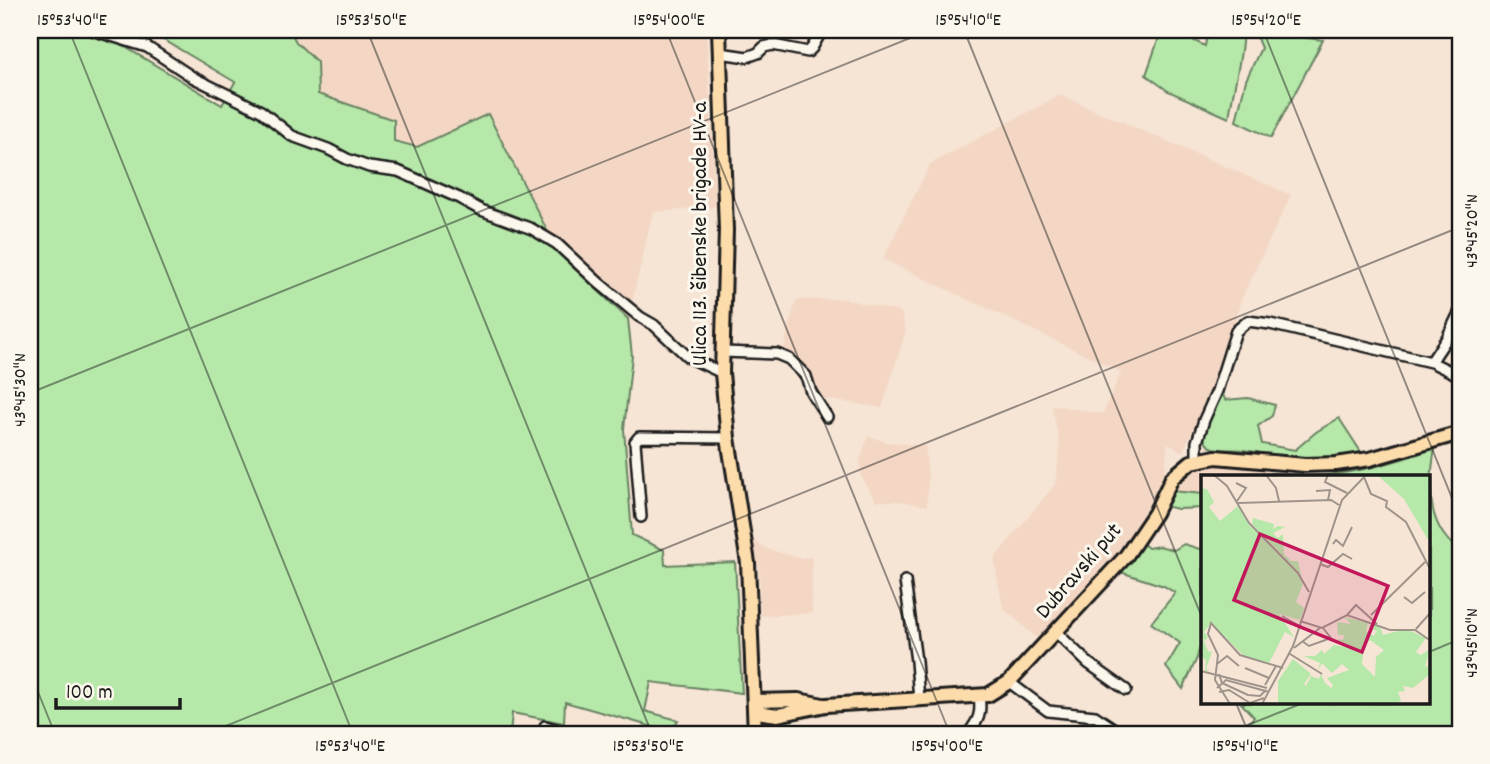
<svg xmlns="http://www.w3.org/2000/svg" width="1490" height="764" font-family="Dekko,sans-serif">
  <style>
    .built { fill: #f3d7c4 }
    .green { fill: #b5e8a9; stroke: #688262; stroke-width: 2 }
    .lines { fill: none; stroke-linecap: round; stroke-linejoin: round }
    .minor-casing { stroke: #1c1c1c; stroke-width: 14 }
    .major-casing { stroke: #1c1c1c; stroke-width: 18 }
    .minor { stroke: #fbf7ec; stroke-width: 9 }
    .major { stroke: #fddcac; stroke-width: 12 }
    .ticks { fill: none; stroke: #1c1c1c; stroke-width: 2; stroke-opacity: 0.45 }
    .labels { text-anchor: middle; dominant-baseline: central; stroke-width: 6; stroke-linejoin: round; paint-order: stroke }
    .street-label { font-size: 23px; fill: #1c1c1c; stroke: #fbf7ec }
    .inset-road { fill: none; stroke: #9f948b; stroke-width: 2 }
    .view { fill: #c2185b; fill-opacity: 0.15; stroke: #c2185b; stroke-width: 3.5 }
    .inset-edge { fill: none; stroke: #1c1c1c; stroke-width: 3.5 }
    .neatline { fill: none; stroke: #1c1c1c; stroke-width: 2.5 }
    .ticks-label { font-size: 18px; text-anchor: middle; fill: #1c1c1c }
  </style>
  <rect width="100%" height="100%" fill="#f6e4d5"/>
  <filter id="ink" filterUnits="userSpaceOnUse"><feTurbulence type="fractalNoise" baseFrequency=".0143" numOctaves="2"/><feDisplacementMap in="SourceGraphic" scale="14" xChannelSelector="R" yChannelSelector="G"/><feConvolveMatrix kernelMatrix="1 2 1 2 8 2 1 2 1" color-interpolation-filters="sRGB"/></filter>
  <g filter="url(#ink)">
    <!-- built -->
    <path class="built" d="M295,30h411l10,177 -63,5 -25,107 -69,-65 -71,-140 -71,33 -23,-6v-21l-77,-26v-32l-21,-20z
      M1060,95l231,100 -50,105 -25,86 -34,66 -14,-9 -4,37 -10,26 -28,43 -85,93 -38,-34 -9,-49 61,-75 5,-37 -8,-42 51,9 18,-42 -238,-113 47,-95z
      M844,299l57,13 5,19 -24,77 -65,-10 -4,-8 -31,-35 14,-55z
      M868,436l19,6 38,4 3,30 -1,30 -27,-5h-24l-15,-25 -1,-15z
      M1215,465l55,5 1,7h-68v17l-31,-3 17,-20z
      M753,540l14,9 34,9 11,-1v56l-52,3 -1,-47 -6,-19z"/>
    <!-- green -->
    <path class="green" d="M30,30h45l45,14 102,61 13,-23 -78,-46 -17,-6h150l6,12 21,20 1,32 76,26v21l23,6 71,-33 71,140 69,65 4,37 -8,73 8,106 32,15 1,15 70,-3 7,131 -91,-11 -6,29 33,9 -7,12 -106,-30 -1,21 -52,-10 -2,21h-480z
      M1208,30h35c-1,30 -10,58 -14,88l-61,-27 -22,-16 15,-43 17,1 27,13z
      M1254,31l69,9 -52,98 -35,-17 10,-41 15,-32z
      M1223,394l2,6 23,-2 27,7 -3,11 -14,10 4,18 33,6 21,-18 23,-14 22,34c-27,12 -89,3 -118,-2 -11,-2 -36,4 -39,-12 -3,-10 14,-34 19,-44z
      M1435,448c-6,36 -10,74 21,100l4,-4v190h-222l16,-17 -13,-14h188v-226h-158v-4c14,1 29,4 43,3 42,-2 81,-14 121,-28z
      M1172,491l31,3v14l-25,1 -14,-3z
      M1142,543l6,5 11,-2 15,4 10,-6 19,6v96h-3l-3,12 -14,31 -17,-22 14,-24 -29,-20 24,-30 -11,-7 -44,-14z"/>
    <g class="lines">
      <!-- minor casing -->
      <g class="minor-casing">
        <path id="minor" d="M92,30l55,17 47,31 67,33 31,25 36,13 19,10 22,8 29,4 61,27 22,12 51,19 25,15 42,39 41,34 14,8 34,32 34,16
          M720,53l27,4 11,-4 6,-6 9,-2 35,7 4,-4 10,-18
          M723,352l54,2 12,5 17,17 5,16 16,25
          M1431,362l16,-24 13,-27
          M1197,459v-17l7,-22 13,-29 19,-60 12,-10 22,3 161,38 29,14
          M641,517l-6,-75 4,-5 89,1
          M905,581l11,80 3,39
          M1056,632l32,31 38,27
          M1009,682l39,29 47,5 21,14 14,2v2
          M545,726l28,8
          M1130,732l14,2
          M968,734c10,-13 14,-20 11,-37"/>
      </g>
      <!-- major casing -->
      <g class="major-casing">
        <path id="major" d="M719,30l7,200 -4,143 6,65 20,125 7,171
          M754,701l44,-1 25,5
          M754,708l9,5 15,2 48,-10 162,-10 21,-13 117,-126 29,-43 17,-35 19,-16 25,-5 89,8 31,-1 34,-5 90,-26"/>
      </g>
      <!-- minor -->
      <use href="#minor" class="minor"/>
      <!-- major -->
      <use href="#major" class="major"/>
    </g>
  </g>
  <!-- ticks -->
  <path class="ticks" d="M69,30l284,704M367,30l285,704M666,30l284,704M964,30l239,590M1263,30l197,488M30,393l900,-363M1429,652l31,-13M30,672l25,62M1236,703l13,31M206,734l1254,-507M1225,734l78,-31"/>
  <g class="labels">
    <!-- street labels -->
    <g class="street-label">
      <text transform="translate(701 234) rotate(-90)">Ulica 113. šibenske brigade HV-a</text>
      <text transform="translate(1080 572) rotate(-49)">Dubravski put</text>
    </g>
  </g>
  <!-- overview -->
  <g transform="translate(1201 475)">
    <rect width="229" height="229" fill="#f6e4d5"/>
    <path d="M176,0h53v68l-26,-44zM0,13l6,1 7,13 -5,5 11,14 18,-15 12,20 27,24 -25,-26 1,-6 21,6 -1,5 5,-3 7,1 -12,6 5,5 5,-4 1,20 7,7h7l5,23 -7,18 8,6 -4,12 -21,-6 15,23 -9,-5 -16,31 -24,-6 -34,-34 -7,9 4,5 -3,4 -3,-4 6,14 4,1 -6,17 4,2h-5l1,-10 -5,-5zM143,142l24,6 -2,8 8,5 3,-5 -8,-3 2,-5 9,4 3,8 23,-6 20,9 -10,14 5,3 9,-6 -5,18 5,-2v9l-17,14 -10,-2 2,5 -7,1 3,9 -8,3h-115v-23l15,-22 18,15 -7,10 2,2 5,-10 8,3 2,-5 4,9 6,5 2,-3 -6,-7 22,-8 -7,-6 -10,9 -10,-10 -4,7 2,-7 -16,-7h11l7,-6 2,4 10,-9 10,2 -7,-8 6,1 1,-5h-6l-1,-13 14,2zM169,165l14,10 -8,7 -1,20 -13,-13 2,-19z" fill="#b5e8a9" fill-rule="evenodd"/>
    <path class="inset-road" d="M13,0l13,11 22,37 49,50 11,19M65,0l10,13 3,13M127,0l-3,7 22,11M163,2l7,17 16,7 -1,6 20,15 25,49M35,8l10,5 -9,13M115,16l14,-1 -2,10M37,28l93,-3 8,5M132,69l3,-4 7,6 9,-19M119,89l8,3 15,-13 9,5M203,122l8,6 13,-11M146,140l9,-10 21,19M170,140l54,-53M81,141l23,13M99,146l22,7 25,-13 43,15h25l16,11M215,154l15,-17M101,166l7,5 22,-8 -8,-10M93,173l26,-20M89,179l32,20M16,189l10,-8 12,10M44,193l24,10M0,196l66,17M18,199l3,9 26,12 12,1 6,-6M64,210l11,-19M16,213l9,-8 43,12M18,217l10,-2 21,13 14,-5M29,229l-15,-24 3,-25 -10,-21 3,-11 29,32 43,13M61,229l31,-58 49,-146 24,-25"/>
    <path class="view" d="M59,59l128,52 -26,66 -128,-52z"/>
    <rect width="229" height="229" class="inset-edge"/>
  </g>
  <!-- margin -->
  <rect width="1490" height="764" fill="none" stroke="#fbf7ec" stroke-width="77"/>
  <!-- scale -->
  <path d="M56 698v10h124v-10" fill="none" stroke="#1c1c1c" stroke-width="3.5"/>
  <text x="66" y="698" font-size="21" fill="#1c1c1c" stroke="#fbf7ec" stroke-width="5" paint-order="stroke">100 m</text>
  <rect x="38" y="38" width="1414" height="688" class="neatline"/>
  <g class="ticks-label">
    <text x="72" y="25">15°53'40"E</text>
    <text x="371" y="25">15°53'50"E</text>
    <text x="669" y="25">15°54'00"E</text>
    <text x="968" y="25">15°54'10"E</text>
    <text x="1266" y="25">15°54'20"E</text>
    <text transform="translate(1471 231) rotate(-90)" y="6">43°45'20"N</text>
    <text transform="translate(19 390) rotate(-90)" y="6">43°45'30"N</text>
    <text transform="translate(1471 643) rotate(-90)" y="6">43°45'10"N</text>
    <text x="350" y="751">15°53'40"E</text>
    <text x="648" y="751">15°53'50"E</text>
    <text x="947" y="751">15°54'00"E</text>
    <text x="1245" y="751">15°54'10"E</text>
  </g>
</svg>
